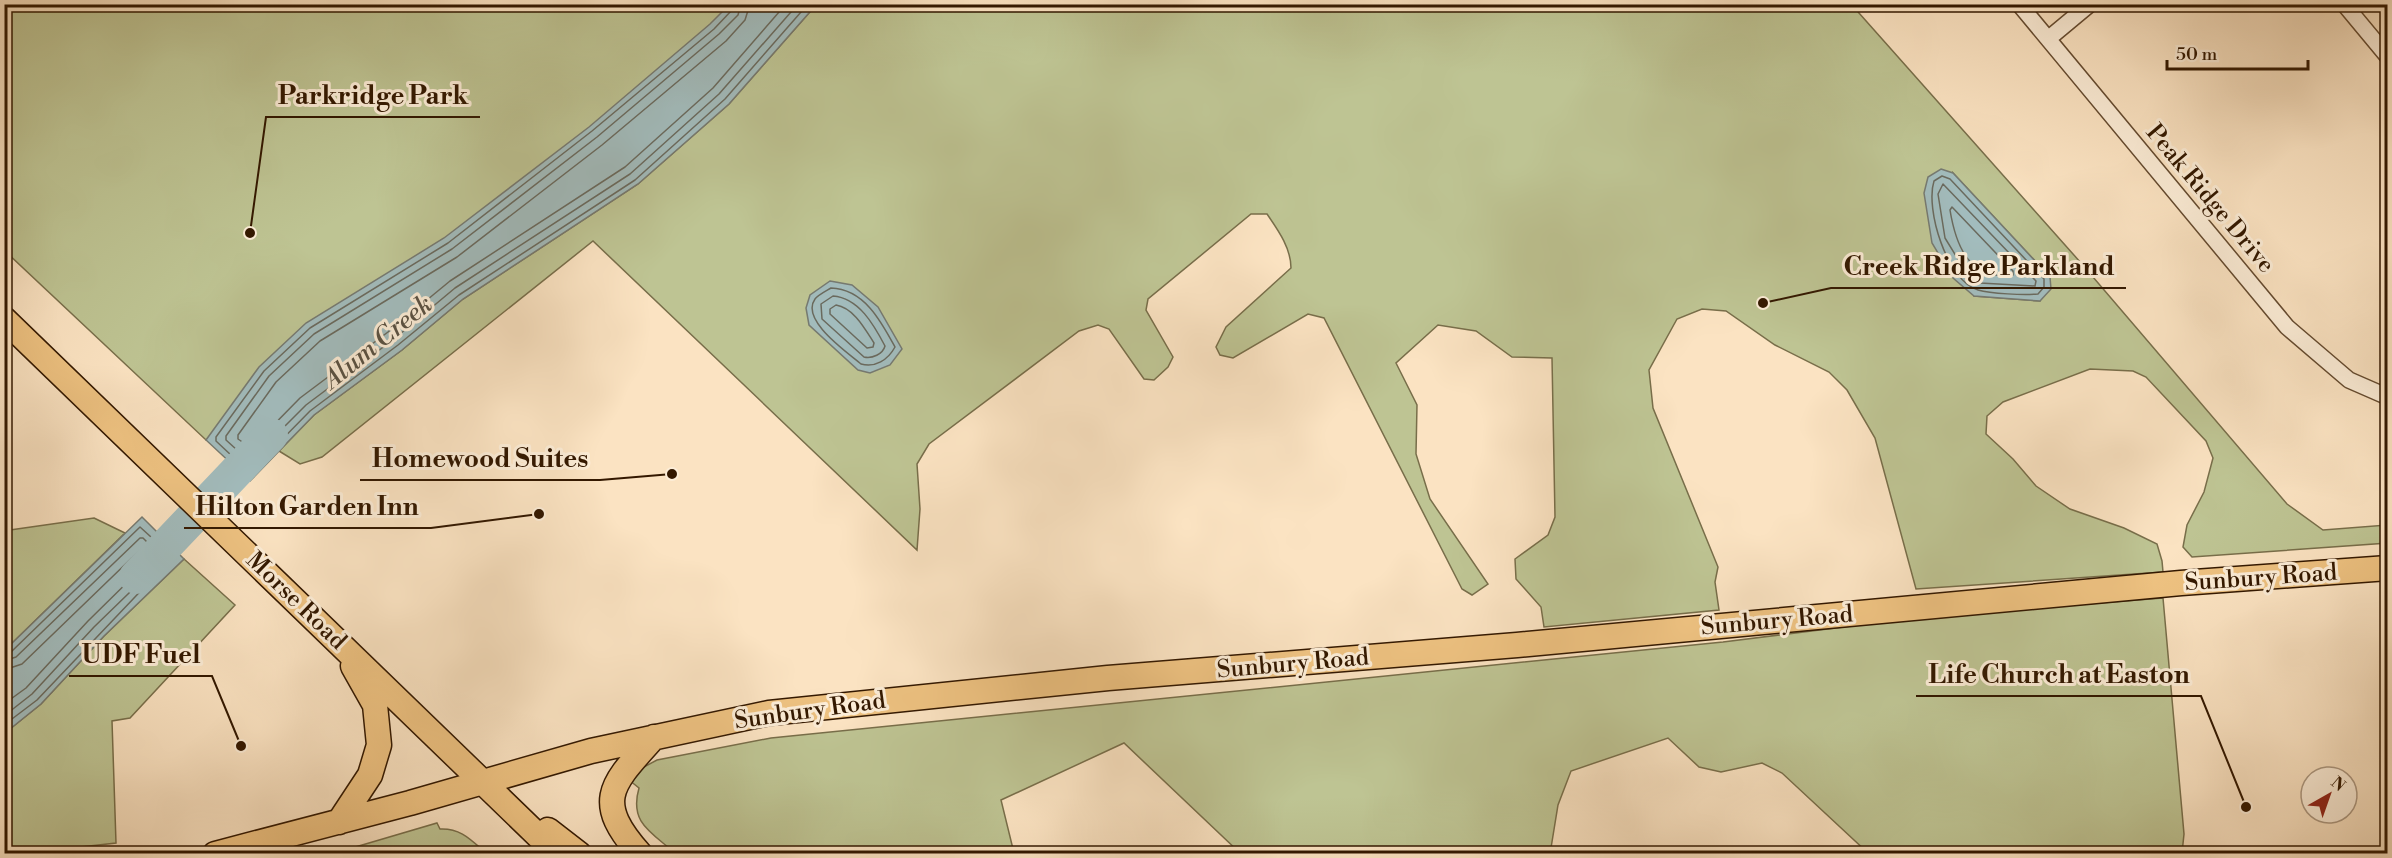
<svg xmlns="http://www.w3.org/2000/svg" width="2392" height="858" font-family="'Libre Bodoni',serif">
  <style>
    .green { fill: #bec493; stroke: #786e4a; stroke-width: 1.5; fill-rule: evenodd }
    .water { fill: #a2bcbd; stroke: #767a71; stroke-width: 1.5 }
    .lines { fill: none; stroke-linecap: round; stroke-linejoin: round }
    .shore { stroke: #6a6a5e; stroke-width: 1.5 }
    .river { stroke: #a2bcbd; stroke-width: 34 }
    .street-casing { stroke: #654b30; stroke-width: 18 }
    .primary-casing { stroke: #331800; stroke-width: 27 }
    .street { stroke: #fcedd7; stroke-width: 15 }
    .primary { stroke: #eec281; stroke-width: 24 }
    .labels { text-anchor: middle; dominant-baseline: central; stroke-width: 6; stroke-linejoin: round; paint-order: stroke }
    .street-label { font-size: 24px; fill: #331800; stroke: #fcedd7 }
    .water-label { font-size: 26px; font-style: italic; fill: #5a5142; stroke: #fcedd7 }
    .leader { fill: none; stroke: #331800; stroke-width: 2 }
    .callout-dot { fill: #331800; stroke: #fcedd7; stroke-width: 2 }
    .callout-label { font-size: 26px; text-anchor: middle; font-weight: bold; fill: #331800; stroke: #fcedd7; stroke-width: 6; stroke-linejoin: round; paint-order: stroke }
  </style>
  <rect width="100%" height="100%" fill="#fbe3c2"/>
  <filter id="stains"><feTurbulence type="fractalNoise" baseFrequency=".00333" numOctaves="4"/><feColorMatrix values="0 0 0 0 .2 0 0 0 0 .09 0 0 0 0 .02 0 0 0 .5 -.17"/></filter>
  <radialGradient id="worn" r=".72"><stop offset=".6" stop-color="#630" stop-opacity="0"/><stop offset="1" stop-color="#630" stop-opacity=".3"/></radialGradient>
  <!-- green -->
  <path class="green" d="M1851,4l230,259 206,241 36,26 64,-5 1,18 -196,14 -9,-10 4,-22 17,-33 9,-34 -7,-17 -60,-64 -13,-6 -43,-2 -87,33 -16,14 -1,18 27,25 23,27 34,23 54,19 33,16 5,17 1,11 -247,17 -41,-151 -28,-48 -18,-18 -54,-27 -49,-34 -24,-2 -25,10 -28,51 4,38 65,159 -3,15 4,28 -175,17 -3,-20 -25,-28 -1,-20 33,-24 7,-18 -3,-159 -40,-1 -36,-26 -38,-6 -42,38 21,42 -1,49 14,45 58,85 -16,11 -10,-6 -138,-271 -16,-4 -75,44 -13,-3 -4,-8 10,-20 65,-59c0,-20 -13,-38 -24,-54h-16l-103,85 -2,11 27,47 -5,10 -14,13 -10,-1 -35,-50 -11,-4 -19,6 -150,113 -12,20 3,45 -3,41 -324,-309 -271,216 -22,7 -21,-13 35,-36 88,-65 61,-51 175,-115 91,-80 87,-99zM1953,173l97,104 -10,24 -66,-5z
    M4,5h761l-489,407 -70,28 -201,-189z
    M94,518l31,15 -120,117v-117l5,-3z
    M184,559l51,46 -105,113 -18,3 4,122 -89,10 -22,1v-121l36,-29 63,-68z
    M2163,598l21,236 -2,19h-314l-86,-80 -20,-10 -41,9 -22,-5 -31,-29 -97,33 -13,34 -8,49 -310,-1 -116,-110 -123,57 13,53h-339c-24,-21 -46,-30 -36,-65l-10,-8 13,-12 15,-8 114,-22 952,-96 200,-25z
    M437,823l3,6c21,-1 31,11 46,24h-151z"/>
  <!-- water -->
  <path class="water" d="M729,5h87l-87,99 -91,80 -175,115 -61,51 -88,65 -64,66 -44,-41 53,-73 47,-44 138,-85 145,-111 121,-103z
    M1941,169l12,4 97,104 1,12 -11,12 -66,-5 -21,-18 -21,-35 -8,-50 4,-16z
    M830,281l22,4 26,22 24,42 -12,16 -20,8 -12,-3 -49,-45 -3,-17 4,-13z
    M142,517l42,42 -80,77 -63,68 -36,29v-83z"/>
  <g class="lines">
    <!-- shore -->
    <path class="shore" d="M733,4l-1,6 -18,19 -122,102 -144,112 -138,85 -46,43 -48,66v4l32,30h3l59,-60 88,-66 61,-50 176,-115 90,-81 83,-95
      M741,4l-3,11 -19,19 -122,103 -145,112 -138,85 -45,42 -43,60v4l22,20h3l55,-55 88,-66 61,-51 175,-114 89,-80 79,-90
      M750,4l-5,16 -19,21 -124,104 -145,112 -137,84 -44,41 -38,53v4l13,9 49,-50 88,-66 62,-51 175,-114 88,-79 73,-84
      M1942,176l8,3 94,100v8l-6,7c-14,1 -47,0 -60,-4 -31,-9 -53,-81 -44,-109z
      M1943,184l93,97 -1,5 -55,-3 -16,-14 -19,-31 -7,-44z
      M1952,207l61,64v4c-43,6 -57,-28 -63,-65z
      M831,288c33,1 50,33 64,59 -7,13 -20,21 -34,17 -14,-12 -61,-44 -46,-65 3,-4 11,-8 16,-11z
      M833,296c26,2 41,29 52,50 -2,8 -13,13 -21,11l-42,-38 -1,-15z
      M836,305c18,3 29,24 38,38l-1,4 -6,1 -37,-34v-5z
      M4,653l7,-1 129,-125 33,30 -136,143 -33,25
      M4,661l12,-4 124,-119h3l19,19v4l-68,66 -62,67 -28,22
      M4,670l18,-6 117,-113 10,6v4l-61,60 -62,67 -22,16"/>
    <!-- river -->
    <path class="river" d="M136,577l135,-142"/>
    <!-- street casing -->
    <g class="street-casing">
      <path id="street" d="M2019,4l268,323 62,53 39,17
        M2344,4l44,53
        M2048,39l42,-35"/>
    </g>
    <!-- primary casing -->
    <g class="primary-casing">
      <path id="primary" d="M4,319l553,535
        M339,822l31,-47 9,-30 -4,-40 -22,-39
        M548,830l31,24
        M215,854l195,-51 181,-52 178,-38 339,-35 409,-33 664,-62 207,-15
        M640,854c-48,-54 -28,-70 14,-117"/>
    </g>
    <!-- street -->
    <use href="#street" class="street"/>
    <!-- primary -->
    <use href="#primary" class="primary"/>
  </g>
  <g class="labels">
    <!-- street labels -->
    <g class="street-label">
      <text transform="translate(2210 199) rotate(50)">Peak Ridge Drive</text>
      <text transform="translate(2261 578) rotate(-4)">Sunbury Road</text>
      <text transform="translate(296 601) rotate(44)">Morse Road</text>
      <text transform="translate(1777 621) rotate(-5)">Sunbury Road</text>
      <text transform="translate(1293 664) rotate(-5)">Sunbury Road</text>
      <text transform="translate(810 711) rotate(-8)">Sunbury Road</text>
    </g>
    <!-- water labels -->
    <g class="water-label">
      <text transform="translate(378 342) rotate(-39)">Alum Creek</text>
    </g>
  </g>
  <!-- callouts -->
  <path class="leader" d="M250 233L266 117H480M1763 303L1831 288H2126M672 474L600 480H360M539 514L431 528H184M241 746L212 676H69M2246 807L2201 696H1916"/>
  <g class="callout-dot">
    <circle cx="250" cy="233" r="6"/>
    <circle cx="1763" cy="303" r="6"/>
    <circle cx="672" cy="474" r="6"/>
    <circle cx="539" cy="514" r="6"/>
    <circle cx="241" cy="746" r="6"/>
    <circle cx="2246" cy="807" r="6"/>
  </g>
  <g class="callout-label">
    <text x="373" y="104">Parkridge Park</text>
    <text x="1979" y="275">Creek Ridge Parkland</text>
    <text x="480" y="467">Homewood Suites</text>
    <text x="307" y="515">Hilton Garden Inn</text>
    <text x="141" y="663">UDF Fuel</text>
    <text x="2059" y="683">Life Church at Easton</text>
  </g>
  <!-- margin -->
  <rect width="2392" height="858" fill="none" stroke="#fbe3c2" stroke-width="24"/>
  <rect x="6" y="6" width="2380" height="846" fill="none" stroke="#331800" stroke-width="3"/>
  <rect x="12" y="12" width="2368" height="834" fill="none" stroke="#331800" stroke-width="1.5"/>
  <!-- north arrow -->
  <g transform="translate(2329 795) rotate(40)"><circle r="28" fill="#fcedd7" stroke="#ac9881" stroke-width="1.5"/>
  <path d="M0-4.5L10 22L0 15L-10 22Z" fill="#8f2418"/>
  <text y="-9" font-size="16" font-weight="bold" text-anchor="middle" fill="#331800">N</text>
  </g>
  <!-- scale -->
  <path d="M2167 60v9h141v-9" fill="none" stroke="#331800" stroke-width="3"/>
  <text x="2176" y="60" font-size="18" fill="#331800" stroke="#fcedd7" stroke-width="4.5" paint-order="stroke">50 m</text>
  <rect width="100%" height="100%" filter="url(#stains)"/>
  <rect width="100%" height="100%" fill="url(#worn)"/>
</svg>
